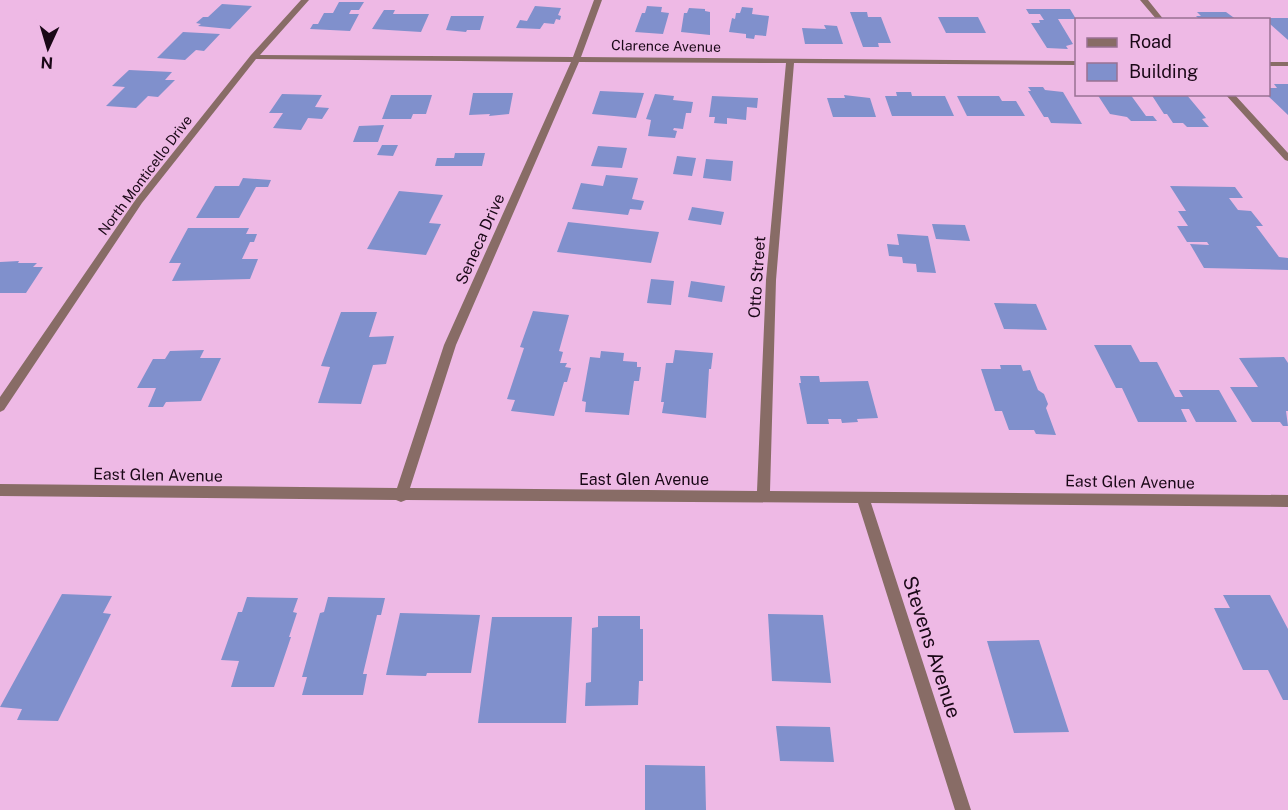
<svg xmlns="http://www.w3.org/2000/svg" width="1288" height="810" font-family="'Public Sans',sans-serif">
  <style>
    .building { fill: #8090cc }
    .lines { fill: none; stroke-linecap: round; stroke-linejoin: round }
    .street { fill: #886c66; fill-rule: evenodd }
    .labels { text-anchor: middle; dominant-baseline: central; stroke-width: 4.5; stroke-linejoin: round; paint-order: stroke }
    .far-street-label { font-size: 14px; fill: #1a0817; stroke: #eeb9e5 }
    .street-label { font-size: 16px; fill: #1a0817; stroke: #eeb9e5 }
    .near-street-label { font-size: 20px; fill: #1a0817; stroke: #eeb9e5 }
  </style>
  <rect width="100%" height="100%" fill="#eeb9e5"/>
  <!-- building -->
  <path class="building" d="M339,2h25l-5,8h-8l-2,4h10l-9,17 -40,-2 3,-5h5l6,-11h9z
    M222,4l30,2 -22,23 -32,-3 3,-2 -5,-1 7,-6h5z
    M535,6l26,2 -3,7 3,1 -1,4 -4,-1 -2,5 -10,-1 -4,6 -24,-1 4,-8 7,1z
    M647,6l15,1 -1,5 8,1 -6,21 -28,-2 7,-19h3z
    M742,7l11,1 -1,6 17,2 -3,20 -11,-1 -1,4 -8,-1v-4l-17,-2 3,-14 3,1 1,-6h4z
    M689,8l16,1v2l5,1v23l-29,-3 3,-19h3z
    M1026,9h44l6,10h-18l15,25 -7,2 2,3 -21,-1 -16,-25h9l-1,-3h5l-4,-6h-11z
    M384,10h11l-2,4h36l-8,18 -49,-3z
    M850,12h17l1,5h13l10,26h-13l1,4h-16z
    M1197,12h29l11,8h-37l-4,-4h5z
    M451,16h33l-4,14h-13l-1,2 -20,-2z
    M938,17h40l8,16h-40z
    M1268,18h20v22l-18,-16z
    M824,25l13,1 6,18h-38l-3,-16 24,1z
    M183,32l37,2 -16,17 -8,-1 -11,10 -28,-2z
    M129,70l43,2 -7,8h10l-17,17 -10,-1 -12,12 -30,-2 19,-19 -13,-1z
    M1274,84h14v31l-22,-21h2v-6h9z
    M1028,87h15l2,3 18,2 19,32 -31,-1 -3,-6h-4l-16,-26h3z
    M600,91l44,2 -8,25 -44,-4z
    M896,92h15l1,4h33l9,20h-62l-7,-20h12z
    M473,93h40l-4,21 -20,2 1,-2 -21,1z
    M282,94l40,1 -7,12 14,1 -7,11 -14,-1 -7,12 -28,-2 10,-15h-14z
    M655,94l19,2 -1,4 20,2 -2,11h-5l-3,16 -9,-1 -1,2 4,1 -2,7 -27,-2 3,-16 -5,-1z
    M1097,94h33l16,22h7l4,5h-26l-4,-4 -17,-3z
    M1151,94h35l20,24 -4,1 7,8h-22l-4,-4h-10l-6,-9h-3z
    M391,95h41l-6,19h-13l-2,5h-29z
    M844,95l26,3 6,19h-43l-6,-19h18z
    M712,96l46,2 -1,10 -10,-1 -1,13 -19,-2v6l-13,-1 1,-6h-6z
    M957,96h42l3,5h14l9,15h-58z
    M384,125l-6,17h-25l6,-16z
    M382,145h16l-5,11 -16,-1z
    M598,146l29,2 -5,20 -31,-2z
    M455,153h30l-3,13h-47l2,-8h17z
    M677,156l19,2 -4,18 -19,-2z
    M706,159l27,2 -2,20 -28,-3z
    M606,175l32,3 -6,21 12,2 -3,9 -11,-1 -2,6 -56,-6 9,-26 22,3z
    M243,178l28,2 -3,7h-12l-17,31h-43l19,-32h24z
    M1170,186l65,1 8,11h-14l9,12 13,1 12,15h-7l23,31 9,1v12l-84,-2 -14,-24 19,1 -2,-3h-20l-10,-16h11l-10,-15h8z
    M399,191l44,4 -14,28 12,1 -15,31 -59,-6z
    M692,207l32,5 -3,13 -33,-5z
    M568,222l91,10 -8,31 -94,-11z
    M932,224l33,1 5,16 -34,-2z
    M188,228h61l-3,6h11l-3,8h-4l-8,17h16l-8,20 -78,2 9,-18h-12z
    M897,234l31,2 8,37 -19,-1 -1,-8 -13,-1 -1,-6 -13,-1 -2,-12 12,1z
    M19,261l-1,2h19l-4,4h10l-17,26h-26v-31z
    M651,279l23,2 -3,24 -24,-2z
    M691,281l34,5 -3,16 -34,-5z
    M994,303l42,1 11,26 -43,-1z
    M533,311l36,4 -10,36 4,1 -3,11h7l-2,4 6,1 -4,14h-3l-10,34 -43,-5 4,-11 -8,-1 17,-51 -4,-1z
    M341,312h36l-8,25 25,-1 -8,28 -13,1 -12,39 -43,-1 12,-36 -9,-1z
    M1094,345h37l9,17h17l18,35h8l-4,-7h40l18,32h-41l-7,-13h-8l6,13h-49l-16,-34h-6z
    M204,350l-4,8h21l-20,43 -35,1 -3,5h-15l8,-19h-19l16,-29h12l5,-8z
    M675,350l38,3 -2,16h-2l-3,49 -44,-5 2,-11h-3l5,-39h7z
    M601,351l23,2 -1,8 14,1v5h4l-2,14h-5l-5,34 -44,-3 1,-10 -4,-1 8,-44 10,1z
    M1284,357l4,6v48h-2l2,15h-5l-3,-4h-28l-22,-35h28l-19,-29z
    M1000,365h21l2,6 7,-1 8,20 6,4 4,10 -2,4 10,27 -20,-1 -2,-4h-25l-7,-19h-7l-14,-42h20z
    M800,376h19l1,6 48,-1 10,37 -21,1 1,3 -16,1 -1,-4h-13l1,5h-22l-8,-41h2z
    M62,594l50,2 -9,17 8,1 -53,107 -41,-1 5,-11 -22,-2z
    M1223,595h47l18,34v71h-5l-15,-30h-25l-29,-62h16z
    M247,597l51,1 -5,14 4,1 -8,24h2l-17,50h-43l8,-26 -18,-1 17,-48h4z
    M328,597l57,1 -4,17h-4l-14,59h4l-4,21h-61l5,-18h-5l18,-64 4,-1z
    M400,613l80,2 -9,58h-44l-1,3 -40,-1z
    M768,614l55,1 8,68 -59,-2z
    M598,616h42v13h3v52h-4l-1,24 -53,1 1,-23 5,-1 1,-54 6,-1z
    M492,617h80l-6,106h-88z
    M1039,640l30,92 -55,1 -27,-92z
    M776,726l54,1 4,35 -54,-1z
    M645,765l60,1 1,44h-61z"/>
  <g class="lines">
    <!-- street -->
    <path class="street" d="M301,0h8l-49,55 313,2 21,-57h8l-21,57 495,4v4l-282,-2 -18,217 -6,211 518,4v12l-417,-4 100,307h-16l-97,-307 -452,-3 -5,2 -5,-2 -396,-4v-12l397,4 47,-143 127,-283 -315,-3 -114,144 -138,207 -4,2v-15l136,-198 115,-144zM579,62l207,1 -20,217 -9,211 -347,-3 46,-143z
      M1140,0h8l16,20h-7z
      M1268,62h20v4h-20z
      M1225,94h9l54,59v8l-3,-1z"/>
  </g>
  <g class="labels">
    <!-- far-street labels -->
    <g class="far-street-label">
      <text transform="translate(666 46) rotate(1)">Clarence Avenue</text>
      <text transform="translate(145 175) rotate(-53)">North Monticello Drive</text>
    </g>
    <!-- street labels -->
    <g class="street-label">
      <text transform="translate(480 239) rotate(-66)">Seneca Drive</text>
      <text transform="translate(757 277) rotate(-86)">Otto Street</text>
      <text transform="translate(158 475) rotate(1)">East Glen Avenue</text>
      <text x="644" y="479">East Glen Avenue</text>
      <text transform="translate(1130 482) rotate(1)">East Glen Avenue</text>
    </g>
    <!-- near-street labels -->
    <g class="near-street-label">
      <text transform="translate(932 647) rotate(72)">Stevens Avenue</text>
    </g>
  </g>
  <!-- legend -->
  <rect x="1075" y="18" width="195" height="78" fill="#eeb9e5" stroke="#997293" stroke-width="1.5"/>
  <rect x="1087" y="38" width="30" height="9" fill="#886c66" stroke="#997293" stroke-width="1.5"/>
  <text x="1129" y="48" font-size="18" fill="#1a0817">Road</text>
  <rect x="1087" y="63" width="30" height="18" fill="#8090cc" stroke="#997293" stroke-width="1.5"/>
  <text x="1129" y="78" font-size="18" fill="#1a0817">Building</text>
  <!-- north arrow -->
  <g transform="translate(48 48) rotate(184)" stroke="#eeb9e5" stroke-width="4.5" paint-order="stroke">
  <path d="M0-4.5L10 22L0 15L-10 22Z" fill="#1a0817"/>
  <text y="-9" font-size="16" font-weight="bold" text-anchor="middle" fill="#1a0817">N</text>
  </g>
</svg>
